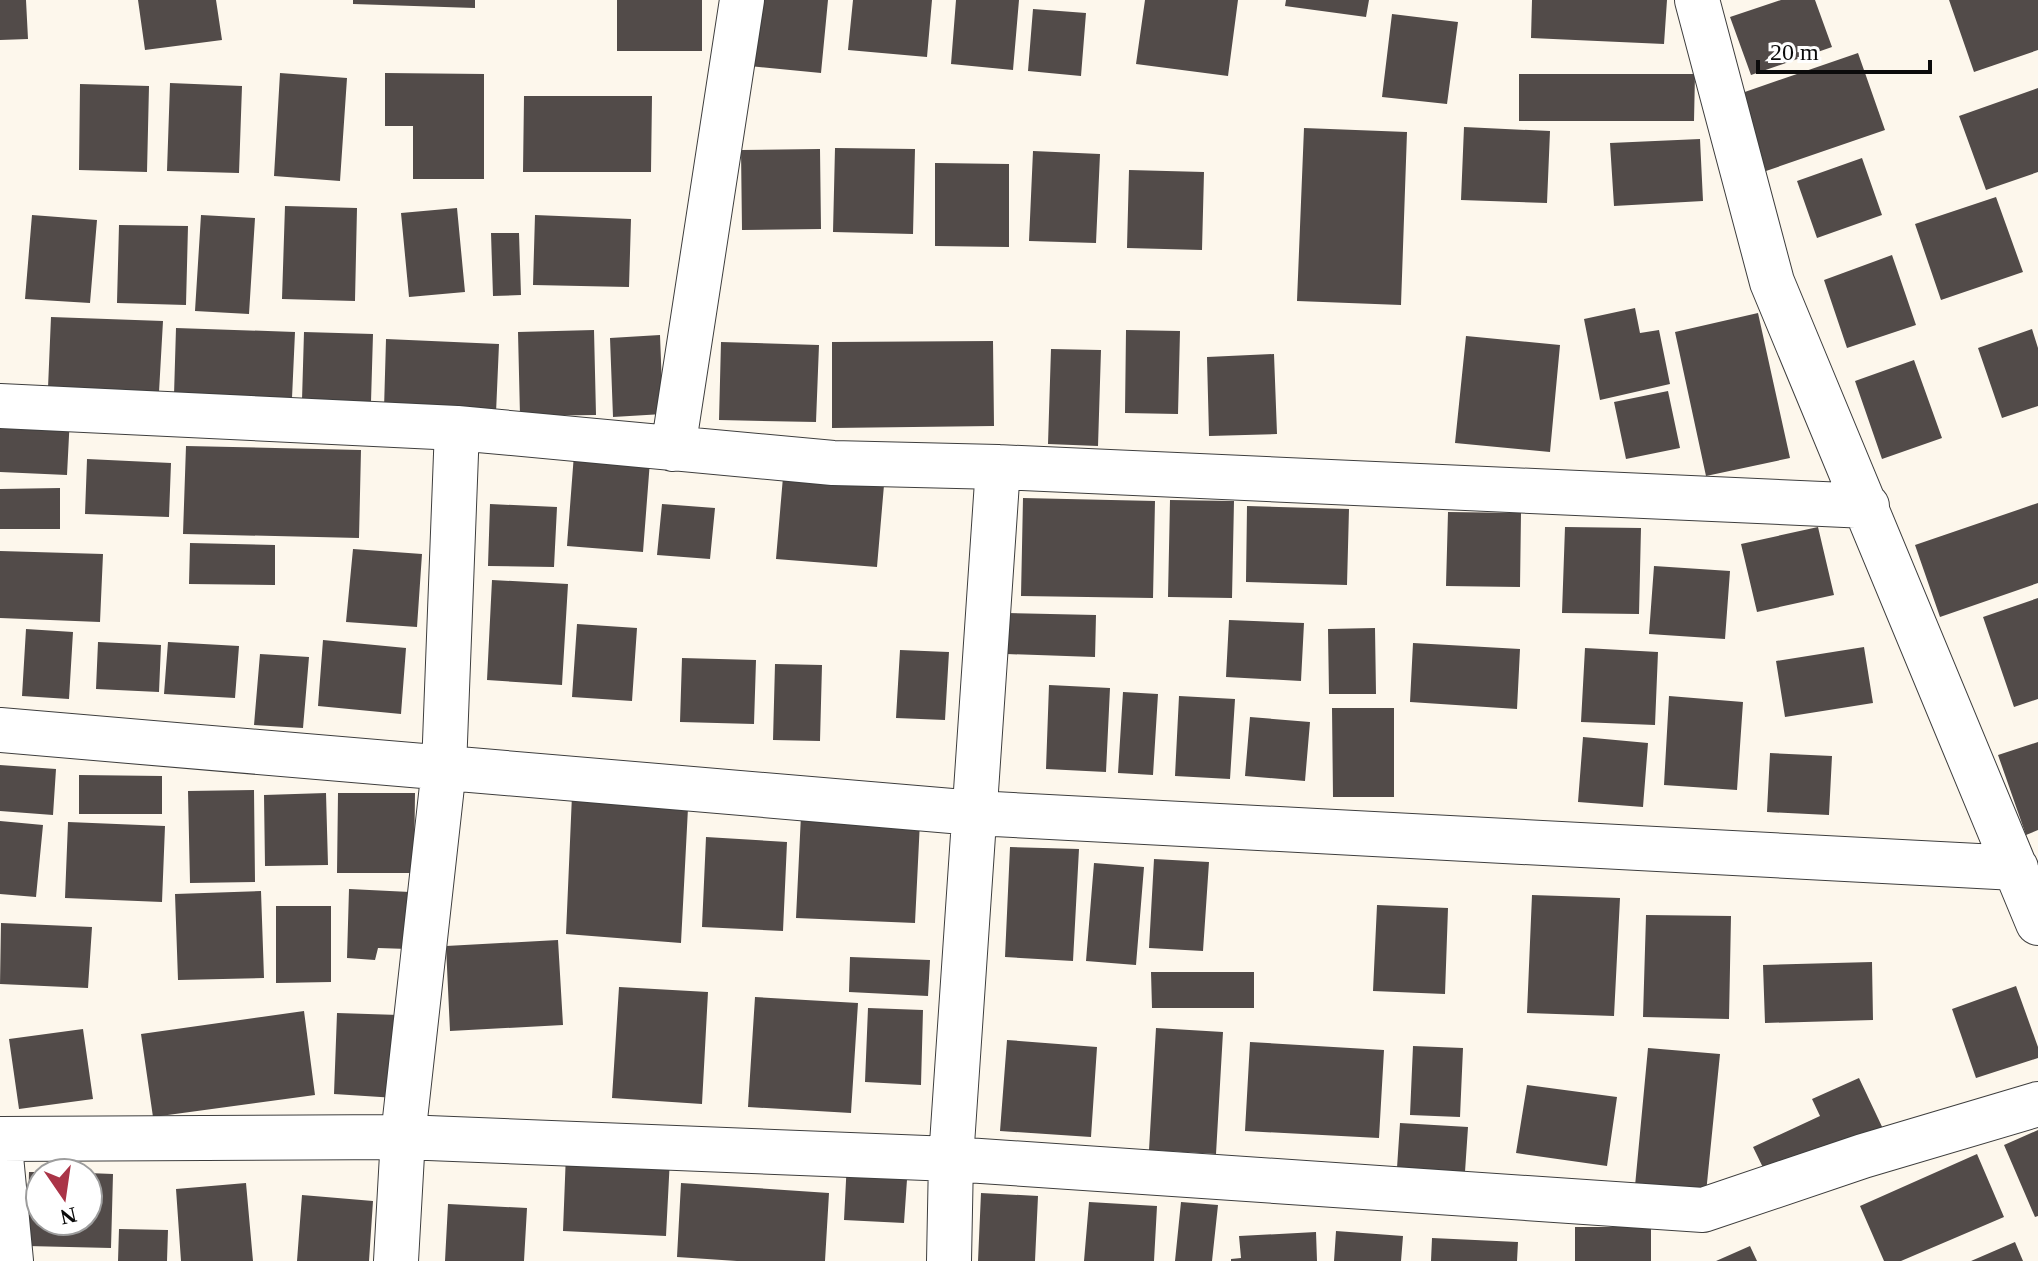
<svg xmlns="http://www.w3.org/2000/svg" width="2038" height="1261" font-family="Georgia,serif">
  <style>
    .building { fill: #524b49 }
    .lines { fill: none; stroke-linecap: round; stroke-linejoin: round }
    .street-casing { stroke: #3e3e3e; stroke-width: 46 }
    .street { stroke: #fff; stroke-width: 44 }
  </style>
  <rect width="100%" height="100%" fill="#fdf7ec"/>
  <!-- building -->
  <path class="building" d="M0,0h26l2,39 -28,1z
    M138,0h78l6,40 -77,10z
    M353,0h122v8l-122,-4z
    M617,0h85v51h-85z
    M755,0h73l-7,73 -72,-7z
    M853,0h79l-5,57 -79,-7z
    M956,0h63l-6,70 -62,-6z
    M1145,0h93l-10,76 -92,-12z
    M1286,0h83l-3,17 -81,-11z
    M1532,0h135l-3,44 -133,-6z
    M1781,0h34l17,47 -81,28 -21,-58z
    M1949,0h89v50l-64,22z
    M1033,9l53,4 -5,63 -53,-5z
    M1392,14l66,8 -11,82 -65,-7z
    M1858,53l27,77 -119,41 -27,-77z
    M280,73l67,5 -7,103 -66,-5z
    M385,73l99,1v105h-71v-53h-28z
    M1519,74h176l-1,47h-175z
    M170,83l72,3 -3,87 -72,-2z
    M80,84l69,2 -2,86 -68,-2z
    M2038,88v84l-52,18 -27,-74z
    M524,96h128l-1,76h-128z
    M1464,127l86,4 -3,72 -86,-3z
    M1304,128l103,4 -6,173 -104,-4z
    M1700,139l3,62 -89,5 -4,-63z
    M835,148l80,1 -2,85 -80,-2z
    M820,149l1,80 -79,1 -1,-80z
    M1033,151l67,3 -4,89 -67,-2z
    M1862,158l20,57 -65,23 -20,-57z
    M935,163l74,1v83l-74,-1z
    M1129,170l75,2 -2,78 -75,-2z
    M1996,197l27,75 -82,28 -26,-76z
    M285,206l72,2 -2,93 -73,-2z
    M457,208l8,84 -56,5 -8,-84z
    M32,215l65,5 -7,83 -65,-4z
    M201,215l54,3 -6,96 -54,-3z
    M535,215l96,4 -2,68 -96,-2z
    M119,225l69,1 -2,79 -69,-2z
    M491,233h28l2,62 -28,1z
    M1892,255l24,70 -69,23 -23,-68z
    M1635,308l5,25 19,-3 11,54 -70,16 -16,-81z
    M1758,313l32,145 -84,18 -31,-144z
    M51,317l112,4 -4,71 -111,-4z
    M176,328l119,4 -3,66 -118,-3z
    M2032,329l6,19v58l-36,12 -24,-70z
    M594,330l2,85 -76,1 -2,-84z
    M1126,330l54,1 -2,83 -53,-1z
    M304,332l69,2 -2,68 -69,-2z
    M660,335l3,79 -50,3 -3,-79z
    M1466,336l94,9 -10,107 -95,-9z
    M386,339l113,5 -3,69 -112,-4z
    M993,341l1,85 -162,2v-86z
    M721,342l98,3 -3,77 -97,-2z
    M1051,349l50,1 -3,96 -50,-2z
    M1274,354l3,80 -68,2 -2,-79z
    M1914,360l28,78 -60,21 -27,-78z
    M1668,391l12,57 -54,11 -12,-57z
    M0,413l70,3 -3,59 -67,-3z
    M186,446l175,4 -2,88 -176,-4z
    M574,454l76,7 -7,91 -76,-6z
    M87,459l84,4 -2,54 -84,-3z
    M783,477l101,8 -7,82 -101,-8z
    M60,488v41h-60v-40z
    M1023,498l132,3 -2,97 -132,-2z
    M1170,500l64,1 -2,97 -64,-1z
    M2038,503v80l-98,34 -25,-72z
    M490,504l67,3 -3,60 -66,-1z
    M662,504l53,4 -5,51 -53,-4z
    M1247,506l102,3 -2,76 -101,-3z
    M1448,512l73,1 -1,74 -74,-1z
    M1565,527l76,1 -2,86 -77,-1z
    M1818,527l16,68 -77,17 -16,-68z
    M190,543l85,2v40l-86,-1z
    M353,549l69,5 -5,73 -71,-5z
    M0,551l103,3 -3,68 -100,-4z
    M1654,566l76,5 -5,68 -76,-5z
    M492,580l76,4 -6,101 -75,-5z
    M2038,598v101l-24,8 -31,-90z
    M1008,613l88,2 -1,42 -88,-3z
    M1229,620l75,3 -3,58 -75,-4z
    M577,624l60,4 -5,73 -60,-4z
    M1375,628l1,66h-47l-1,-65z
    M26,629l47,3 -4,67 -47,-3z
    M323,640l83,8 -5,66 -83,-8z
    M98,642l63,3 -2,47 -63,-3z
    M168,642l71,4 -4,52 -71,-4z
    M1413,643l107,6 -3,60 -107,-7z
    M1864,647l9,56 -88,14 -9,-56z
    M1585,648l73,4 -3,73 -74,-3z
    M900,650l49,2 -4,68 -49,-2z
    M260,654l49,3 -6,71 -49,-3z
    M682,658l74,2 -2,64 -74,-2z
    M775,664l47,1 -2,76 -47,-1z
    M1049,685l61,3 -4,84 -60,-3z
    M1123,692l35,2 -5,81 -35,-2z
    M1179,696l56,3 -5,80 -55,-3z
    M1669,696l74,6 -6,88 -73,-5z
    M1332,708h62v89h-61z
    M1250,717l60,5 -5,59 -60,-5z
    M1583,737l65,6 -5,64 -65,-5z
    M2038,742v88l-12,5 -28,-80z
    M1770,753l62,3 -3,59 -62,-3z
    M0,765l56,4 -3,46 -53,-4z
    M79,775l83,1v38h-83z
    M254,790l1,92 -65,1 -2,-92z
    M326,793l2,72 -63,1 -1,-71z
    M338,793h77l-1,80h-77z
    M572,795l116,13 -7,135 -115,-9z
    M801,815l119,6 -5,102 -119,-5z
    M0,821l43,4 -7,72 -36,-3z
    M68,822l97,4 -3,76 -97,-4z
    M706,837l81,5 -4,89 -81,-4z
    M1010,847l69,2 -6,112 -68,-4z
    M1154,859l55,3 -6,89 -54,-3z
    M1094,863l50,4 -8,98 -50,-4z
    M349,889l61,3 -2,57 -30,-1 -3,12 -28,-2z
    M261,891l3,87 -86,2 -3,-86z
    M1532,895l88,3 -6,118 -87,-3z
    M1377,905l71,3 -3,86 -72,-3z
    M276,906h55v76l-55,1z
    M1646,915l85,1 -2,103 -86,-2z
    M1,923l91,4 -4,61 -88,-4z
    M558,940l5,85 -113,6 -4,-85z
    M850,957l80,3 -2,36 -79,-4z
    M1872,962l1,58 -108,3 -2,-58z
    M1151,972h103v36h-102z
    M2016,986l22,61v11l-62,20 -24,-69z
    M619,987l89,5 -6,112 -90,-6z
    M755,997l103,6 -7,110 -103,-6z
    M868,1008l55,2 -2,75 -56,-3z
    M304,1011l11,84 -162,22 -12,-83z
    M337,1013l62,2 -3,83 -62,-4z
    M1156,1028l67,4 -7,122 -67,-4z
    M83,1029l10,70 -74,10 -10,-70z
    M1007,1040l90,7 -6,90 -91,-6z
    M1250,1042l134,8 -5,88 -134,-7z
    M1413,1046l50,2 -3,69 -50,-2z
    M1648,1048l72,6 -14,139 -71,-7z
    M1859,1078l26,55 -113,53 -19,-39 67,-31 -8,-17z
    M1527,1085l90,12 -10,69 -91,-13z
    M1400,1123l68,4 -3,45 -68,-4z
    M2038,1130v86l-3,1 -31,-72z
    M566,1153l104,5 -4,78 -103,-5z
    M1977,1154l27,63 -103,44h-17l-24,-55z
    M847,1161l61,4 -4,58 -60,-3z
    M29,1172h11v49h48v-48l25,1 -2,74 -84,-2z
    M246,1183l7,78h-72l-5,-72z
    M681,1183l148,10 -4,68h-88l-60,-4z
    M981,1193l57,3 -3,65h-57z
    M302,1195l71,6 -4,60h-72z
    M1089,1202l68,4 -3,55h-70z
    M1181,1202l37,3 -6,56h-37z
    M448,1204l79,4 -3,53h-79z
    M1575,1227h76v34h-76z
    M119,1229l49,1 -1,31h-49z
    M1336,1231l67,5 -2,25h-67z
    M1316,1232l1,29h-86v-2l10,-1 -2,-22z
    M1432,1238l86,4 -1,19h-86z
    M2015,1242l8,19h-52z
    M1750,1246l7,15h-41z"/>
  <g class="lines">
    <!-- street casing -->
    <g class="street-casing">
      <path id="street" d="M1697,0l75,282 266,641
        M0,406l457,22 376,35 165,4 869,39
        M673,449l69,-449
        M0,730l975,83 1041,55
        M0,1139l403,-2 548,22 752,51 160,-54 175,-52
        M0,1146l11,115
        M396,1261l7,-124 41,-369 13,-340
        M949,1261l2,-102 47,-692"/>
    </g>
    <!-- street -->
    <use href="#street" class="street"/>
  </g>
  <!-- north arrow -->
  <g transform="translate(64 1197) rotate(167)"><circle r="38" fill="#ffffff" stroke="#9d9d9d" stroke-width="2"/>
  <path d="M0-6L14 30L0 20L-14 30Z" fill="#aa3447"/>
  <text y="-12" font-size="22" font-weight="bold" text-anchor="middle" fill="#0b0b0b">N</text>
  </g>
  <!-- scale -->
  <path d="M1758 60v12h172v-12" fill="none" stroke="#0b0b0b" stroke-width="4"/>
  <text x="1770" y="60" font-size="24" fill="#0b0b0b" stroke="#ffffff" stroke-width="6" paint-order="stroke">20 m</text>
</svg>
